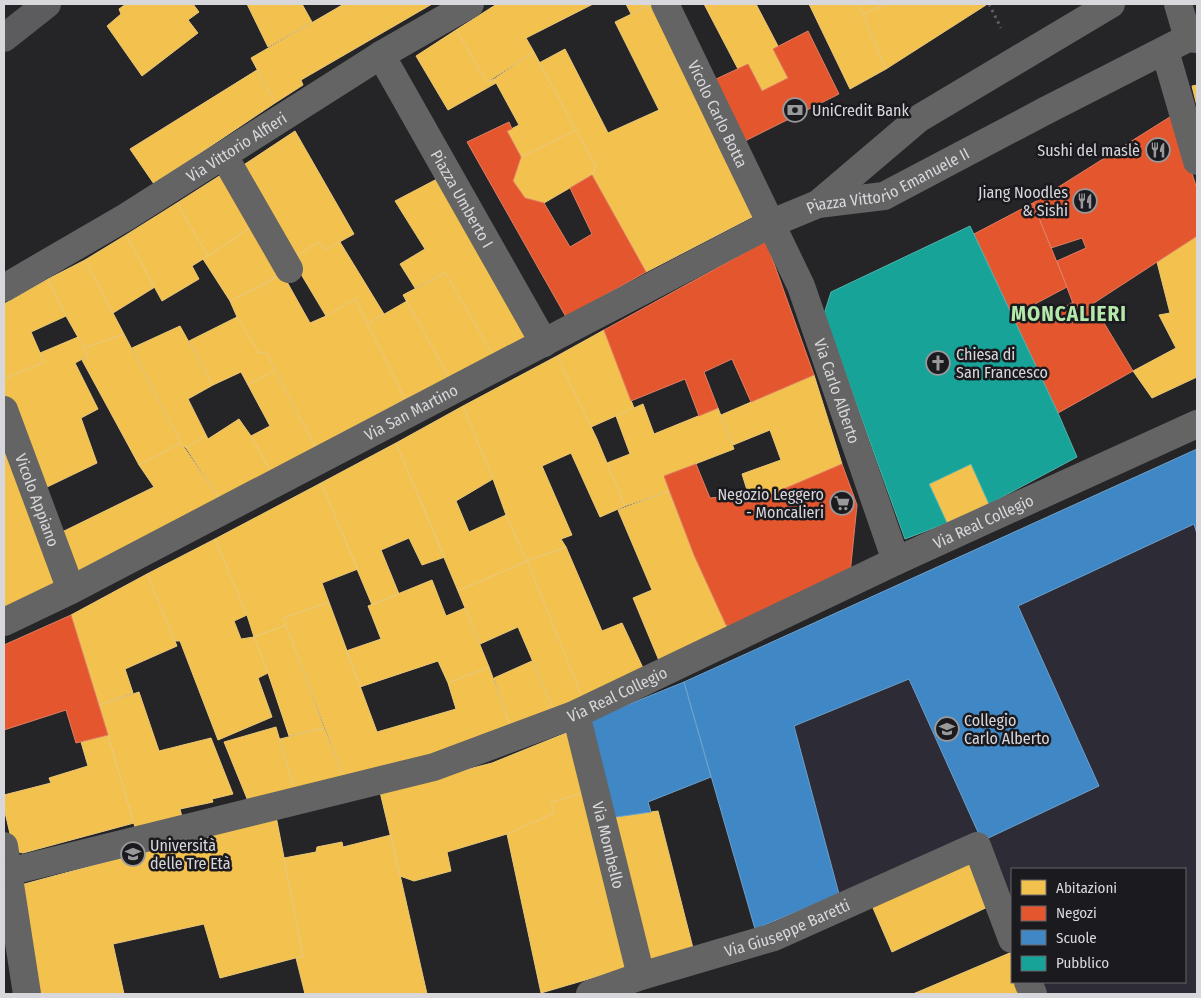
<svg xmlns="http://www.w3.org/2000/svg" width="1201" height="998" font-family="'Fira Sans Condensed',sans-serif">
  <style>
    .built { fill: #2d2b35 }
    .homes { fill: #f2c14e; stroke: #eac878 }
    .shops { fill: #e4572e; stroke: #e07d62 }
    .schools { fill: #3f88c5; stroke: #6da0cc }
    .public { fill: #17a398; stroke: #51b3ac }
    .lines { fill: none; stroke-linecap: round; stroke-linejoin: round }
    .path { stroke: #606063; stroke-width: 3; stroke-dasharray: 2.5 4; stroke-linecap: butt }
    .pedestrian { stroke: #646465; stroke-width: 28 }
    .minor { stroke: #646465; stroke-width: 28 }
    .secondary { stroke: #5c5c5f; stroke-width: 28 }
    .labels { text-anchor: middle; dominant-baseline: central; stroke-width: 5; stroke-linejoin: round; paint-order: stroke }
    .poi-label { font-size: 16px; fill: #d8d7db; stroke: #1b1a1f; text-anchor: start }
    .street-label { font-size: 16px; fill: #d8d7db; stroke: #1b1a1f }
    .district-label { font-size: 21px; font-weight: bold; letter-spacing: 1px; fill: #b4e9ab; stroke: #1b1a1f }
  </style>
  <rect width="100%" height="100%" fill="#252528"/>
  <!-- built -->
  <path class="built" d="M1197,449v545h-155l-5,-12h148v-113h-173v49l-30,-77 -143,53 -84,35 -71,-247z"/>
  <!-- homes -->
  <path class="homes" d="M126,4h67l6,8 -11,8 10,13 -56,43 -35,-50 14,-12 -2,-5z
    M247,4h55l10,18 -44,25z
    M344,4h88l-131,76 2,5 -28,18 -24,-45z
    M497,4h96l-67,34 8,14 -47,30 -31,-52z
    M626,4h26l-21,10z
    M652,4l102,212 -108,56 -54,-97 4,-9 -57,-103 26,-14 43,84 51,-23 -44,-88z
    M704,4h52l22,42 -5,3 15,29 -26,13 -14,-27 -10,5z
    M809,4h49l28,65 -36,20z
    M858,4h27l-22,11z
    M885,4h100l1,1 -100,64 -23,-54z
    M456,30l31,52 7,-3 2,4 -48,27 -32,-54z
    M534,52l42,78 -55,27 -14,-26 12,-6 -25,-46z
    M257,70l18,33 -121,81 -24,-35z
    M1197,85v21l-5,-20z
    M576,130l20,36 -4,9 -48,28 -19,-5 -12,-17 8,-24z
    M295,131l59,103 -29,16 -7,-8 -26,17 -53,-91z
    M224,173l32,51 -48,32 -31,-53z
    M437,179l90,159 -33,18 -49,-83 -30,15 -15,-24 25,-15 -30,-48z
    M177,203l31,53 -16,10 7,13 -37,22 -36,-66z
    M256,224l28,48 -18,12 -36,17 -27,-42z
    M126,235l29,52 -42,26 -28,-53z
    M1197,236v141l-45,21 -19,-27 43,-23 -17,-33 11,-2 -13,-51z
    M318,242l7,8 15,-8 44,72 -17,10 -12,-25 -29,17 -34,-57z
    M85,260l39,74 -40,14 -18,-32 -18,-37z
    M282,273l28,50 16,-7 29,-17 50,100 -89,50 -50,-97 -7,1 -22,-36 -7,-16z
    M445,273l51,86 -46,20 -47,-84z
    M48,279l18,37 -35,16 13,30 -40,17v-75z
    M407,301l43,78 -45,20 -38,-75z
    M237,317l22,36 7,-1 9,18 -27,15 -7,-13 -28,13 -24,-44z
    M180,326l33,59 -25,14 18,36 -20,13 -5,-5 -49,-95z
    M604,330l30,78 -43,19 -34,-71z
    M124,334l57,109 -42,22 -57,-105 6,-4 -4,-8z
    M78,337l10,19 -13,7 23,46 -17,9 16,45 -52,25 -25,-52 -16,-44v-13l40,-17 -4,-9z
    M557,356l40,83 28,67 -25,11 -29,-64 -29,13 30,69 -11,4 5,8 -39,14 -21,-46 -13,-36 -30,-73z
    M275,370l41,79 -44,25 -21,-38 19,-10 -22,-41z
    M814,375l28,89 -91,39 -9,-29 39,-14 -11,-30 -37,15 -12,-30z
    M643,404l11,30 64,-26 16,41 -70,27 5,15 -44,15 -18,-43 23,-9 -14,-38z
    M463,406l30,73 -37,22 13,31 37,-17 21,46 -69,30 -62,-148z
    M239,419l12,17 21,38 -51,27 -35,-53 20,-13 2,4z
    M4,437l58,148 -58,29z
    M181,443l40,58 -140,76 -21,-44 94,-46 -15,-22z
    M396,443l49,114 -23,8 -13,-27 -28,12 18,44 -27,11 -51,-122z
    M971,464l18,40 -42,19 -18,-39z
    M321,483l37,86 -36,14 7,19 -46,16 3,7 -32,12 -7,-22 -32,-76z
    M669,491l25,64 33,72 -67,36 -27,-65 19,-8 -34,-80z
    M215,539l32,76 -13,6 7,18 13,-2 14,36 -10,5 14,39 -54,23 -38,-99h-5l-28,-67z
    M566,547l36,84 20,-8 21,45 -60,31 -56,-138z
    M527,561l56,138 -28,14 -37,-86 -38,17 -22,-53z
    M147,574l30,72 -52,23 8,24 -34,12 -28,-90z
    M432,580l14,36 19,-8 24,59 -41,16 -10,-22 -78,26 -14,-36 35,-12 -13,-33z
    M329,602l48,130 79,-23 -8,-26 41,-16 24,66 -168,47 -62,-162z
    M286,625l38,103 -35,8 -21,-63 -14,-36z
    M532,661l23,52 -43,18 -18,-53z
    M139,692l20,59 52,-13 22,56 -21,5 1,3 -33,7 3,12 -46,13 -38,-129z
    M276,727l19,65 -47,9 -24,-59z
    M324,728l21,52 -50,12 -15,-53z
    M571,731l20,60 -40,11 3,11 -47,21 -60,18 4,19 -37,10 -14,-5 -20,-84 112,-29z
    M108,735l26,88 -111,30 -9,-2 -10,-43v-13l47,-12 -2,-5 39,-12 -7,-24z
    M591,791l42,175 -92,27 -34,-159 47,-21 -3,-11z
    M658,811l36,141 -51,8 -34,-142z
    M276,816l27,140 -83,22 -16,-54 -91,20 11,50h-88l-19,-108z
    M391,835l36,159h-122l-9,-36 7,-2 -19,-98 32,-6 1,-5 25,-5 1,5z
    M974,851l20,53 -102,48 -22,-51z
    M1012,952v30h11l5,12h-115z"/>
  <!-- shops -->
  <path class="shops" d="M808,31l31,63 -94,47 -31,-61 34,-16 14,27 26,-13 -15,-29z
    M1173,115l24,74v47l-120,78 -20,-53 29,-13 -4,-10 -31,10 -18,-45z
    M509,122l3,7 -5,2 14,26 -8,24 12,17 19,5 26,44 22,-13 -22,-46 22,-13 54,97 -80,45 -99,-175z
    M1033,203l34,84 -32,17 7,17 31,-19 4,12 15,-11 41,68 -75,42 -84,-179z
    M766,241l48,134 -63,27 -19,-43 -28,13 14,36 -19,8 -14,-37 -54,22 -27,-71z
    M696,464l14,34 11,-1 30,6 91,-39 15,41 -7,69 -114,52 -10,-1 -32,-70 -30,-79z
    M71,615l37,120 -32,8 -10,-33 -62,20v-85z"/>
  <!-- schools -->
  <path class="schools" d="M1197,449v85l-3,-10 -176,82 81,180 -117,55 -73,-162 -115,47 45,168 -84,35 -71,-247z
    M684,682l27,95 -63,25 3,10 -42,6 -19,-98z"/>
  <!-- public -->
  <path class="public" d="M970,226l88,187 19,44 -88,47 -18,-40 -42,20 18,39 -42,16 -81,-225 7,-22z"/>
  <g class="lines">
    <!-- path -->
    <path class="path" d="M989,4l12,24"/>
    <!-- pedestrian -->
    <path class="pedestrian" d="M1165,51l32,110"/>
    <!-- minor -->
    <g class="minor">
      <path id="s1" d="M665,4l136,282 95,275"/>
      <path d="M1178,4l10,34"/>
      <path id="s2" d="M381,55l163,288"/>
      <path d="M224,156l65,113"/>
      <path d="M818,204l100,-85 193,-115"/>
      <path id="s3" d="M4,288l122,-71 255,-162 89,-51"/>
      <path id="s4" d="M4,410l67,180"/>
      <path id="s5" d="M4,622l67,-32 701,-367 46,-19 66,-8 161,-85 143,-73 9,1"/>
      <path id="s6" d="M576,714l65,262"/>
      <path d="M4,846l23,148"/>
      <path id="s7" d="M4,873l430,-106 142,-53 320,-153 301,-137"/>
      <path d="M1028,982l5,12"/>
      <path id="s8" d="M590,994l51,-18 133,-39 203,-91 35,93"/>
    </g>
    <!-- secondary -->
    <path class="secondary" d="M4,38l43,-34"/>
  </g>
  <!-- icons -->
  <defs>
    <g id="bank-ring" transform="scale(1.25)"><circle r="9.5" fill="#1b1a1f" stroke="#99999c" stroke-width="1.5"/><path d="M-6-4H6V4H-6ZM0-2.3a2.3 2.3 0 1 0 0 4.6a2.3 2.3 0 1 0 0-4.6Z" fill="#99999c"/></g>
    <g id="restaurant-ring" transform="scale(1.25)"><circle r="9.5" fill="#1b1a1f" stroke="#99999c" stroke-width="1.5"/><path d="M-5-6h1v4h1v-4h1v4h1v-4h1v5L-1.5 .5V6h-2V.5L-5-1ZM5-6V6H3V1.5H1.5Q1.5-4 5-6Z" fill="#99999c"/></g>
    <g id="church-ring" transform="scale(1.25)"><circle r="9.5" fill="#1b1a1f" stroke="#99999c" stroke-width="1.5"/><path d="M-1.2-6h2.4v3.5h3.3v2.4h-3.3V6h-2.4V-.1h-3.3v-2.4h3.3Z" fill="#99999c"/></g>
    <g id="supermarket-ring" transform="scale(1.25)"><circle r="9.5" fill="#1b1a1f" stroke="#99999c" stroke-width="1.5"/><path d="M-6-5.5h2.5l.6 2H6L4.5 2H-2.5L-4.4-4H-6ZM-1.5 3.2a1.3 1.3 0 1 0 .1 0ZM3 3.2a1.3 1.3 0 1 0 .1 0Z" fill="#99999c"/></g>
    <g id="university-ring" transform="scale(1.25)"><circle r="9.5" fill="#1b1a1f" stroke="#99999c" stroke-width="1.5"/><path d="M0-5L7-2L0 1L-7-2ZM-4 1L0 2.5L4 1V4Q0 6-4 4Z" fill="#99999c"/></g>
  </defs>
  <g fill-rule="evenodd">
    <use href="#bank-ring" x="795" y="110"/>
    <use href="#restaurant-ring" x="1158" y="150"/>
    <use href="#restaurant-ring" x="1085" y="201"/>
    <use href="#church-ring" x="938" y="363"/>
    <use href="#supermarket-ring" x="842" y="503"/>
    <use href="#university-ring" x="947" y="729"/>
    <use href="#university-ring" x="133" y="854"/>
  </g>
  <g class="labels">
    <!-- poi labels -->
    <g class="poi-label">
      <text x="812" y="110">UniCredit Bank</text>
      <text x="1140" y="150" text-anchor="end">Sushi del maslè</text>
      <text x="1068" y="192" text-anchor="end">Jiang Noodles<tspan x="1068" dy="18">&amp; Sishi</tspan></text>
      <text x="956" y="354">Chiesa di<tspan x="956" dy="18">San Francesco</tspan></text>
      <text x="824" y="494" text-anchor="end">Negozio Leggero<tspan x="824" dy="18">- Moncalieri</tspan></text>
      <text x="964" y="720">Collegio<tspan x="964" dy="18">Carlo Alberto</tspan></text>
      <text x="150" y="845">Università<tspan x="150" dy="18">delle Tre Età</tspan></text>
    </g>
    <!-- street labels -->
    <g class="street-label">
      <text stroke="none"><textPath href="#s1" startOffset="122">Vicolo Carlo Botta</textPath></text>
      <text stroke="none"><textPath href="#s3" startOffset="272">Via Vittorio Alfieri</textPath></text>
      <text stroke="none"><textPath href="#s5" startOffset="990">Piazza Vittorio Emanuele II</textPath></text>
      <text stroke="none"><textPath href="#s2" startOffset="165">Piazza Umberto I</textPath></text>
      <text stroke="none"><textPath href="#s1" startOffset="424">Via Carlo Alberto</textPath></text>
      <text stroke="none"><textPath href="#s5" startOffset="458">Via San Martino</textPath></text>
      <text stroke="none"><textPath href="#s4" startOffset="96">Vicolo Appiano</textPath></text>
      <text stroke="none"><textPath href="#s7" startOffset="1045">Via Real Collegio</textPath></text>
      <text stroke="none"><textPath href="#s7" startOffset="640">Via Real Collegio</textPath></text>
      <text stroke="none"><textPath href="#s6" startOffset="135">Via Mombello</textPath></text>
      <text stroke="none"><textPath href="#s8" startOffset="208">Via Giuseppe Baretti</textPath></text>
    </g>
    <!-- district labels -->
    <g class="district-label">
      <text x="1069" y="314">MONCALIERI</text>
    </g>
  </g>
  <!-- border -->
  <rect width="1201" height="998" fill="none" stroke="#d8d7db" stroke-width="10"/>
  <!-- legend -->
  <rect x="1011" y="868" width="175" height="115" fill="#1b1a1f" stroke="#67666a"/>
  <rect x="1021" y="880" width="25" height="15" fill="#f2c14e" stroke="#67666a"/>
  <text x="1056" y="893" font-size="15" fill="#d8d7db">Abitazioni</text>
  <rect x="1021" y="906" width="25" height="15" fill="#e4572e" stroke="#67666a"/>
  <text x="1056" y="918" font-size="15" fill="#d8d7db">Negozi</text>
  <rect x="1021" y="930" width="25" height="15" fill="#3f88c5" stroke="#67666a"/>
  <text x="1056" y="943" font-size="15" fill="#d8d7db">Scuole</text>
  <rect x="1021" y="956" width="25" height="15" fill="#17a398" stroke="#67666a"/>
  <text x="1056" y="968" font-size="15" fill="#d8d7db">Pubblico</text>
</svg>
